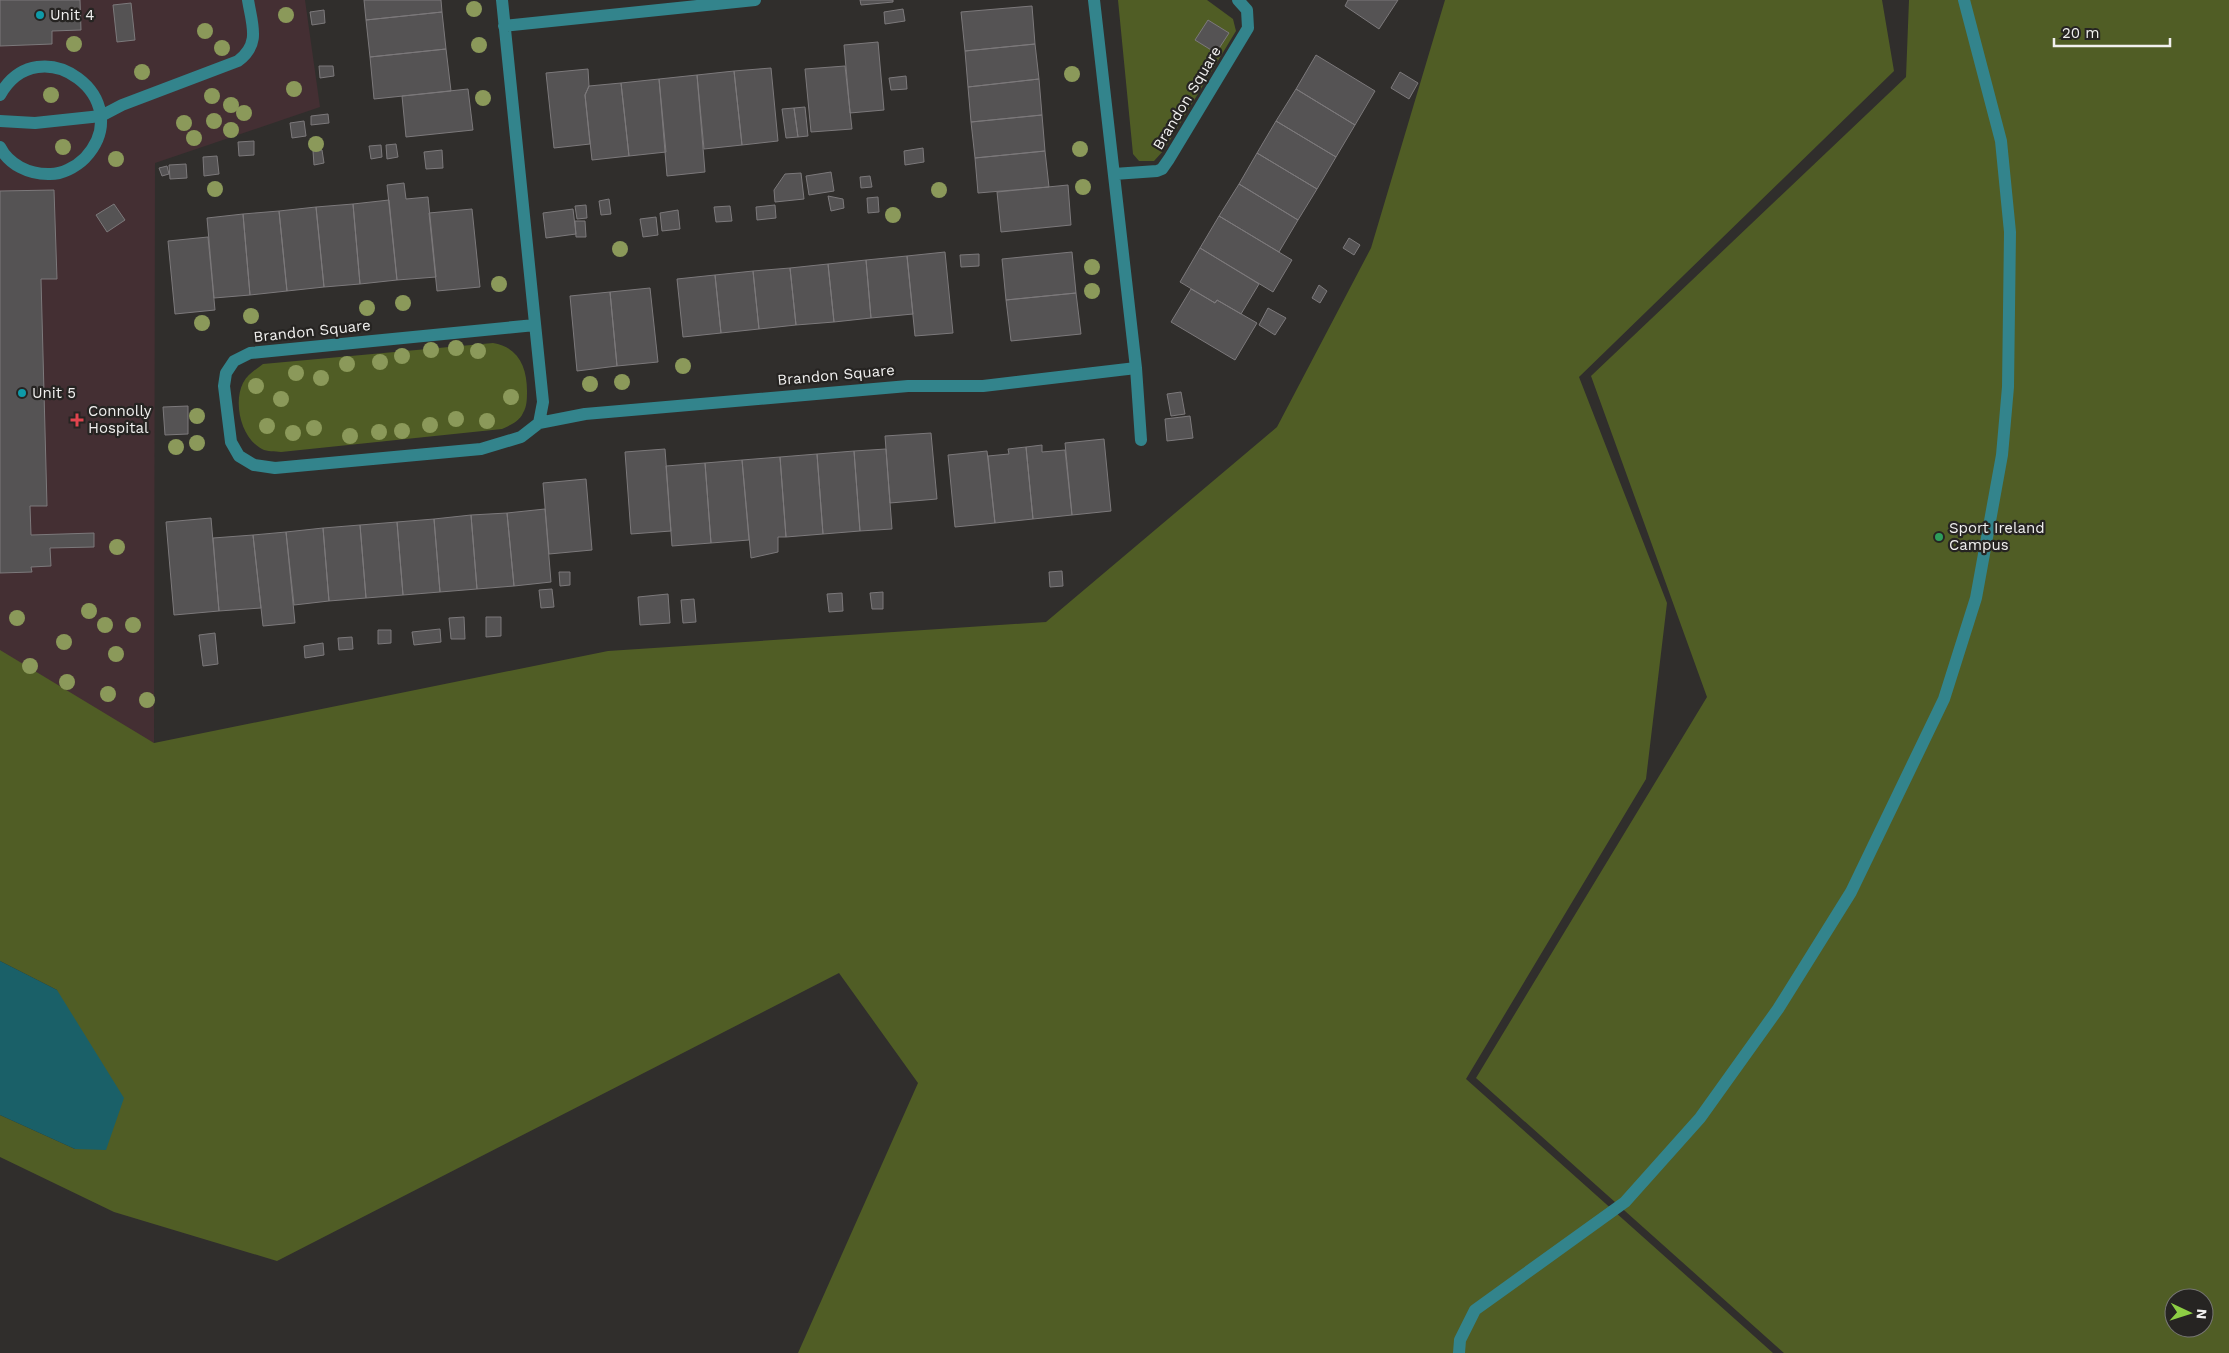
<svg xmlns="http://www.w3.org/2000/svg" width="2229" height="1353" font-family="'Work Sans',sans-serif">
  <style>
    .medical { fill: #442f33 }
    .green { fill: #505d25; fill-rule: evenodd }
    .water { fill: #1a6068 }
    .building { fill: #555354; stroke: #7c797b }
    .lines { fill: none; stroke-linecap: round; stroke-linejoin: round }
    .minor { stroke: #33848c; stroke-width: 12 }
    .tree { fill: #8b995a }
    .culture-dot { fill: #0f9aa8; stroke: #262422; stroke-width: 2 }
    .health-dot { fill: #e0444e; stroke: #262422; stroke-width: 2 }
    .leisure-dot { fill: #2e9e5b; stroke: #262422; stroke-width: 2 }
    .labels { text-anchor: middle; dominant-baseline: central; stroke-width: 4.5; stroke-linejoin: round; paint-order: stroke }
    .poi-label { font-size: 15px; fill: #f1f0ef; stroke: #262422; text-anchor: start }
    .street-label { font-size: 15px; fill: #f1f0ef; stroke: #262422 }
  </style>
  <rect width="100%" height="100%" fill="#302e2c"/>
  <!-- medical -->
  <path class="medical" d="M0,0h305l15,107 -165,56 -1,580 -154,-66z"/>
  <!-- green -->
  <path class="green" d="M1118,0h89l26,19 3,12 -72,119 -10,11h-15l-6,-7z
    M1445,0h437l12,71 -315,306 88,226 -21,176 -180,300 307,274h-975l120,-270 -79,-110 -562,288 -163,-49 -114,-55v-42l75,34 -18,-159 -57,-29v-311l154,93 454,-92 438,-29 231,-195 94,-179z
    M1909,0h320v1353h-445l-308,-275 231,-381 -116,-321 315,-299zM2174,1298h30v30h-30z
    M493,343c25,4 34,24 34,48 0,7 0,16 -4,22 -4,9 -13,12 -21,16l-221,23c-6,-1 -14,0 -19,-3 -21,-11 -29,-46 -19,-66 5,-9 12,-13 20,-19z"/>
  <!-- water -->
  <path class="water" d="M0,961l57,29 67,108 -18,52 -31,-1 -75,-34z"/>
  <!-- building -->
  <path class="building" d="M0,0h80l1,30 -29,1v13l-52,2z
    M364,0h77l1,12 -76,8z
    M860,0h33v2l-32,3z
    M1348,0h50l-19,29 -34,-23z
    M131,3l4,37 -18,2 -4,-37z
    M1032,6l3,38 -70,7 -4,-39z
    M903,9l2,12 -20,3 -1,-12z
    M324,10l1,13 -13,2 -2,-13z
    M442,12l4,37 -76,8 -4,-37z
    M1208,20l21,13 -13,20 -21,-13z
    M878,42l6,68 -34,3 -6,-68z
    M1035,44l4,35 -71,8 -3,-36z
    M446,49l5,42 -77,8 -4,-42z
    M1316,55l59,36 -20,34 -59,-36z
    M319,66h14l1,10 -14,2z
    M845,66l7,63 -41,3 -6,-63z
    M771,68l7,73 -36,4 -8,-74z
    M588,69l1,17 -4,9 5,49 -36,4 -8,-75z
    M734,71l8,74 -38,4 -7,-74z
    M1400,72l18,11 -9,16 -18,-11z
    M697,75l8,97 -38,4 -8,-97z
    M906,76l1,13 -16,1 -2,-12z
    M659,79l7,73 -37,4 -8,-73z
    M1039,79l3,36 -71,7 -3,-35z
    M621,83l8,73 -37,4 -7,-65 4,-9z
    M468,89l5,41 -67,7 -4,-41z
    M1296,89l59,36 -19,32 -60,-36z
    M805,107l3,29 -10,1 -4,-29z
    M794,108l4,29 -12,1 -4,-29z
    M328,114l1,9 -18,2v-9z
    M1042,115l3,36 -70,7 -4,-36z
    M304,121l2,15 -14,2 -2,-15z
    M1276,121l60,36 -19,32 -60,-36z
    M254,141v14l-15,1 -1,-14z
    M396,144l2,13 -11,2 -1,-14z
    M381,145l1,12 -11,2 -2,-13z
    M923,148l1,14 -19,3 -1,-14z
    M322,150l2,13 -10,2 -1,-14z
    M442,150l1,18 -17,1 -2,-17z
    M1045,151l4,36 -71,6 -3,-35z
    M1257,153l60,36 -19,31 -59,-36z
    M217,156l2,18 -15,2 -1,-19z
    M186,164l1,14 -17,1 -1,-14z
    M167,166l2,8 -7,2 -3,-8z
    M831,172l3,19 -25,4 -3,-19z
    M801,173l3,26 -29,3 -1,-12 11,-16z
    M870,176l2,11 -11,1 -1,-11z
    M404,183l2,16 22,-2 8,80 -39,3 -10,-95z
    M1239,184l59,36 -19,32 -60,-36z
    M1068,185l3,40 -70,7 -4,-40z
    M54,190l3,89h-16l6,227h-17l1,29 63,-2v14l-44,1 1,18 -20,1 1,5 -32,1v-382z
    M828,196l15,3 1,9 -13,3z
    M878,197l1,15 -11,1 -1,-15z
    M609,199l2,15 -10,1 -2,-14z
    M389,200l8,80 -37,4 -7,-80z
    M114,204l11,16 -18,12 -11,-17z
    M353,204l7,80 -36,3 -8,-80z
    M586,205l1,13 -10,1 -2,-13z
    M775,205l1,13 -19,2 -1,-13z
    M730,206l2,15 -16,1 -2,-15z
    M316,207l8,80 -37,4 -8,-80z
    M472,209l8,78 -43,4 -8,-78z
    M573,209l3,25 -30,4 -3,-25z
    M678,210l2,19 -18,2 -2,-18z
    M279,211l8,80 -37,4 -7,-81z
    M243,214l7,81 -36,3 -7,-80z
    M1219,216l73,44 -19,32 -73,-44z
    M656,217l2,18 -15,2 -3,-18z
    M575,221h10l1,16h-10z
    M208,237l7,73 -40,4 -7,-73z
    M1349,238l11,7 -6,10 -11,-7z
    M1200,248l59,36 -18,30 -24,-14 -2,3 -35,-21z
    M945,252l8,81 -38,3 -8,-80z
    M1072,252l4,41 -70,7 -4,-41z
    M979,254v12l-18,1 -1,-12z
    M907,256l6,58 -42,4 -5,-58z
    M866,260l5,58 -37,4 -6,-58z
    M828,264l6,58 -38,3 -6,-57z
    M790,268l6,57 -37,4 -6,-58z
    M753,271l6,58 -38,4 -6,-58z
    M715,275l6,58 -38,4 -6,-58z
    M1319,285l8,6 -7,12 -8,-5z
    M650,288l8,74 -41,4 -7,-74z
    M1191,289l24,14 2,-3 40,23 -22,37 -64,-38z
    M610,292l7,74 -40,5 -7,-75z
    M1076,293l5,41 -70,7 -5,-41z
    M1268,308l18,10 -11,17 -16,-10z
    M1181,392l4,22 -14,2 -4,-22z
    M188,406v28l-23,1 -2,-28z
    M1190,416l3,22 -26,3 -2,-22z
    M931,433l6,66 -47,4 -5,-67z
    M1104,439l7,72 -39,4 -7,-72z
    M1042,445v7l23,-2 7,65 -39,4 -7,-72z
    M1026,447l7,72 -38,4 -7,-67 21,-2 -1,-5z
    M665,449l6,82 -40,3 -6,-82z
    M886,449l6,80 -32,2 -6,-80z
    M854,451l6,80 -37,3 -6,-80z
    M987,451l8,72 -40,4 -7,-72z
    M817,454l6,80 -37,3 -6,-80z
    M780,457l6,80h-8v15l-27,6 -9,-98z
    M742,460l7,80 -38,3 -6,-80z
    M705,463l6,80 -39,3 -6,-80z
    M586,479l6,71 -43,4 -6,-71z
    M545,509l6,73 -37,4 -7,-73z
    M507,513l7,73 -37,3 -6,-74z
    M471,515l6,74 -37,3 -6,-73z
    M211,518l8,93 -45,4 -8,-93z
    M434,519l6,73 -37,3 -6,-73z
    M397,522l6,73 -37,3 -6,-73z
    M360,525l6,73 -37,3 -6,-73z
    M323,528l6,73 -35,4 -8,-73z
    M286,532l9,91 -32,3 -10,-91z
    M253,535l8,73 -42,3 -6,-73z
    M1062,571l1,15 -13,1 -1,-15z
    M559,572h11v13l-10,1z
    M552,589l2,18 -13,1 -2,-18z
    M883,592v17h-11l-2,-16z
    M842,593l1,18 -14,1 -2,-18z
    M668,594l2,29 -30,2 -2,-28z
    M694,599l2,23 -13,1 -2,-23z
    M464,617l1,22h-14l-2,-21z
    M486,617h15v19l-15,1z
    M440,629l1,13 -27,3 -2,-13z
    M378,630h13v13l-13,1z
    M215,633l3,31 -15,2 -4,-31z
    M352,637l1,12 -14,1 -1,-12z
    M323,643l1,12 -19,3 -1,-12z"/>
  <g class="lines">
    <!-- minor -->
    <path class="minor" d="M502,0l41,402 -4,21
      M1094,0l42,368 5,72
      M504,26l251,-26
      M0,95c39,-70 140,4 85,63 -9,9 -24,17 -37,16 -19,0 -39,-9 -48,-27
      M0,121l35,2 66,-7 21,-11 116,-44c23,-17 14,-36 10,-61
      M1114,174l43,-3 5,-2 7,-10 79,-131 -1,-18 -9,-10
      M535,325l-285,28 -16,8 -8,12 -2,13 7,56 8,14 15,9 21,3 206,-19 40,-12 18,-14 46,-9 323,-28h75l153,-18
      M1459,1353l1,-13 15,-30 150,-108 75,-84 78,-109 73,-117 93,-193 32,-101 26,-143 6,-68 2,-155 -9,-91 -37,-141"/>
  </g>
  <!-- trees -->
  <g class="tree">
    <circle cx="474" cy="9" r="8"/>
    <circle cx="286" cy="15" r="8"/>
    <circle cx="205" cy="31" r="8"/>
    <circle cx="74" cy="44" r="8"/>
    <circle cx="479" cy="45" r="8"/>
    <circle cx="222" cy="48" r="8"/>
    <circle cx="142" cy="72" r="8"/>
    <circle cx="1072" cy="74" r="8"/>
    <circle cx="294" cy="89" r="8"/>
    <circle cx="51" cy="95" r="8"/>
    <circle cx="212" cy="96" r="8"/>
    <circle cx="483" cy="98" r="8"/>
    <circle cx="231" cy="105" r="8"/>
    <circle cx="244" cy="113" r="8"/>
    <circle cx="214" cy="121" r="8"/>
    <circle cx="184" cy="123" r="8"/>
    <circle cx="231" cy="130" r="8"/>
    <circle cx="194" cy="138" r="8"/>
    <circle cx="316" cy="144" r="8"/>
    <circle cx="63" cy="147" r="8"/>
    <circle cx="1080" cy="149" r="8"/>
    <circle cx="116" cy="159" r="8"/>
    <circle cx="1083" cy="187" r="8"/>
    <circle cx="215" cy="189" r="8"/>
    <circle cx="939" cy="190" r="8"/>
    <circle cx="893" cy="215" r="8"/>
    <circle cx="620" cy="249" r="8"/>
    <circle cx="1092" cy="267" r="8"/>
    <circle cx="499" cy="284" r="8"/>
    <circle cx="1092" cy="291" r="8"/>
    <circle cx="403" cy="303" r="8"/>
    <circle cx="367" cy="308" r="8"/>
    <circle cx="251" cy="316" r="8"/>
    <circle cx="202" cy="323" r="8"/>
    <circle cx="456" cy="348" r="8"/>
    <circle cx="431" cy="350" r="8"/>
    <circle cx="478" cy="351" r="8"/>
    <circle cx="402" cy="356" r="8"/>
    <circle cx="380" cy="362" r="8"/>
    <circle cx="347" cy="364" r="8"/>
    <circle cx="683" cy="366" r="8"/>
    <circle cx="296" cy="373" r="8"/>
    <circle cx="321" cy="378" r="8"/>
    <circle cx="622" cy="382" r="8"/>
    <circle cx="590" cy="384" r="8"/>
    <circle cx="256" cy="386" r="8"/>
    <circle cx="511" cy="397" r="8"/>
    <circle cx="281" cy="399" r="8"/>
    <circle cx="197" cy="416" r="8"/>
    <circle cx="456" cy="419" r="8"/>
    <circle cx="487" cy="421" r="8"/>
    <circle cx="430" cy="425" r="8"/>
    <circle cx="267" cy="426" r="8"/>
    <circle cx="314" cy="428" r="8"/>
    <circle cx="402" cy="431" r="8"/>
    <circle cx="379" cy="432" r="8"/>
    <circle cx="293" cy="433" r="8"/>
    <circle cx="350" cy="436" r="8"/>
    <circle cx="197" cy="443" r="8"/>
    <circle cx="176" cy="447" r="8"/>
    <circle cx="117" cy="547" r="8"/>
    <circle cx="89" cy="611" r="8"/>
    <circle cx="17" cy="618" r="8"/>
    <circle cx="105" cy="625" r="8"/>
    <circle cx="133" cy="625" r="8"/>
    <circle cx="64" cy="642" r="8"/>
    <circle cx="116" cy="654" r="8"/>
    <circle cx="30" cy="666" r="8"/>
    <circle cx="67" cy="682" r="8"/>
    <circle cx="108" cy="694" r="8"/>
    <circle cx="147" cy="700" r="8"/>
  </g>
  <!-- markers -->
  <g class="culture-dot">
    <circle cx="40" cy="15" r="5"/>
    <circle cx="22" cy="393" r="5"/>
  </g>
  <path class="health-dot" d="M74.5 412.5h5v5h5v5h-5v5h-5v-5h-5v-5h5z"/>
  <circle class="leisure-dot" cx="1939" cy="537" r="5"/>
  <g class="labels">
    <!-- poi labels -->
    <g class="poi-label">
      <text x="50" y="15">Unit 4</text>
      <text x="32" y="393">Unit 5</text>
      <text x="88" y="411">Connolly<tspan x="88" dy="17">Hospital</tspan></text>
      <text x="1949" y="528">Sport Ireland<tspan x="1949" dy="17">Campus</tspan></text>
    </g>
    <!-- street labels -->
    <g class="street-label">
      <text transform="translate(1187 98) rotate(-59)">Brandon Square</text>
      <text transform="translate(312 331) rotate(-6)">Brandon Square</text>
      <text transform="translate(836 375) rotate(-5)">Brandon Square</text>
    </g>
  </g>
  <!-- north arrow -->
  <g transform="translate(2189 1313) rotate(94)"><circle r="24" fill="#262422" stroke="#777674"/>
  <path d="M0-4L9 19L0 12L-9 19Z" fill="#8dce44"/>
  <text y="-8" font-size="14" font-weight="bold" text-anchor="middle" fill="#f1f0ef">N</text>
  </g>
  <!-- scale -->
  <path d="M2054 38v8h116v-8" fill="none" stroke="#f1f0ef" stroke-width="2.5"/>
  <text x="2062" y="38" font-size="15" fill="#f1f0ef" stroke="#262422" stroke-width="4" paint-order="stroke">20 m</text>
</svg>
